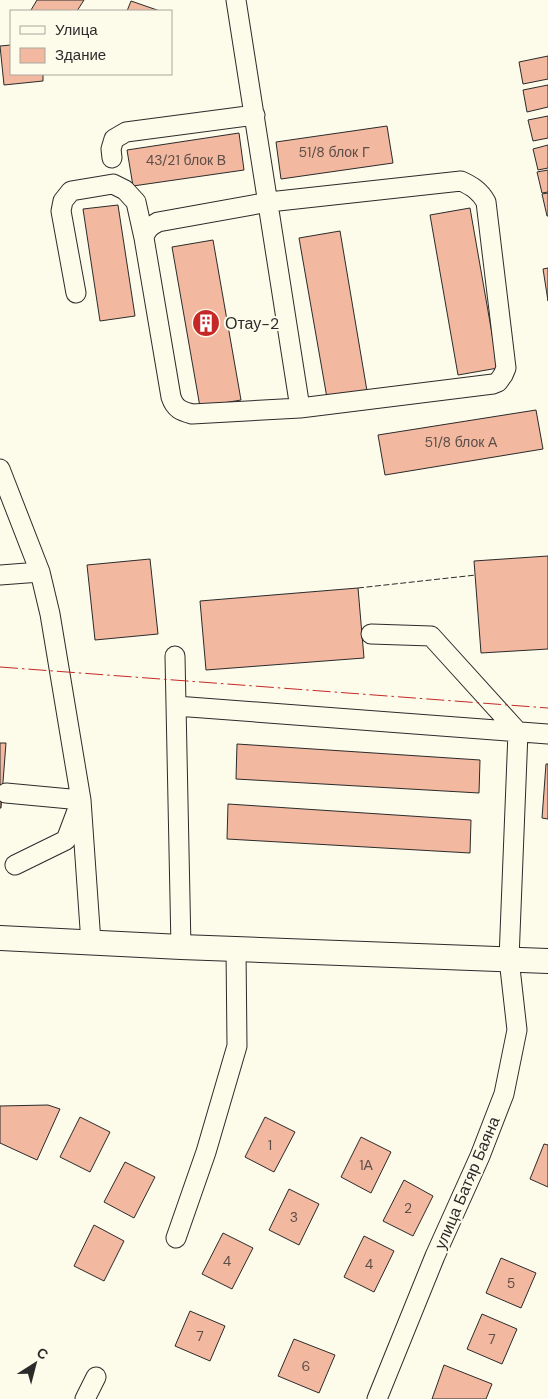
<svg xmlns="http://www.w3.org/2000/svg" width="548" height="1399" font-family="'DM Sans',sans-serif">
  <style>
    .building { fill: #f2b8a0; stroke: #2b2b2b }
    .lines { fill: none; stroke-linecap: round; stroke-linejoin: round }
    .minor-casing { stroke: #2b2b2b; stroke-width: 21 }
    .major-casing { stroke: #2b2b2b; stroke-width: 26 }
    .minor { stroke: #fdfbea; stroke-width: 19 }
    .major { stroke: #fdfbea; stroke-width: 24 }
    .fence { stroke: #2b2b2b; stroke-width: 1; stroke-dasharray: 6 2.5; stroke-linecap: butt }
    .power { stroke: #c62828; stroke-width: 1; stroke-dasharray: 18 4 2.5 4; stroke-linecap: butt }
    .labels { text-anchor: middle; dominant-baseline: central; stroke-width: 4; stroke-linejoin: round; paint-order: stroke }
    .number-label { font-size: 14px; fill: #5d4e48 }
    .poi-label { font-size: 16px; fill: #2b2b2b; stroke: #fdfbea; text-anchor: start }
    .street-label { font-size: 16px; fill: #2b2b2b; stroke: #fdfbea }
  </style>
  <rect width="100%" height="100%" fill="#fdfbea"/>
  <!-- building -->
  <path class="building" d="M37,0h47l-7,11h-43l-3,-1z
    M131,1l29,10h-33z
    M11,45v29h32v7l-39,4 -4,-39z
    M548,56v23l-25,5 -4,-22z
    M548,85v22l-21,5 -4,-22z
    M548,116v22l-15,3 -5,-21z
    M387,126l6,37 -112,16 -5,-37z
    M239,133l5,37 -111,16 -6,-36z
    M548,145v23l-10,2 -5,-21z
    M548,170v22l-6,1 -5,-21z
    M548,193v23h-1l-5,-22z
    M118,205l17,111 -35,5 -17,-112z
    M470,208l28,160 -40,7 -28,-160z
    M340,231l27,160 -40,7 -28,-160z
    M213,240l28,160 -41,7 -28,-160z
    M548,268v33l-5,-32z
    M536,410l7,39 -158,26 -7,-40z
    M548,556v93l-67,4 -7,-92z
    M150,559l8,75 -63,6 -8,-75z
    M358,588l6,70 -158,12 -6,-69z
    M0,743h6l-5,65h-1z
    M237,744l243,16 -1,33 -243,-14z
    M546,764h2v55l-6,-1z
    M228,804l243,16 -1,33 -243,-14z
    M48,1105l12,4 -23,51 -37,-17v-37z
    M80,1117l30,15 -20,40 -30,-15z
    M265,1117l30,15 -21,40 -29,-15z
    M361,1137l30,15 -20,41 -30,-16z
    M544,1144l4,1v42l-18,-8z
    M125,1162l30,15 -21,41 -30,-16z
    M404,1180l29,16 -20,40 -30,-15z
    M289,1189l30,15 -20,41 -30,-15z
    M94,1225l30,16 -20,40 -30,-15z
    M223,1233l30,15 -21,41 -30,-15z
    M364,1236l30,15 -20,41 -30,-15z
    M501,1258l35,15 -15,35 -35,-15z
    M190,1311l35,15 -15,35 -35,-15z
    M482,1314l35,15 -15,35 -35,-15z
    M294,1339l41,16 -16,38 -41,-17z
    M444,1365l48,19 -6,15h-54z"/>
  <g class="lines">
    <!-- minor casing -->
    <g class="minor-casing">
      <path id="minor" d="M236,0l64,408 193,-24 5,-2 5,-7 3,-7 -20,-166c-6,-11 -14,-16 -25,-21l-192,21 -111,20c-8,4 -12,8 -14,16l27,159c4,12 10,14 21,17l108,-6
        M112,158l-1,-9 3,-10 12,-7 129,-17
        M76,293l-15,-82 2,-10 8,-10 42,-7 12,6 11,12 8,36
        M0,469l40,103 10,42 31,186 10,143
        M0,575l40,-3
        M371,634l60,2 87,96 -9,227 8,71 -13,64 -24,62 -45,100 -58,143
        M175,656l6,291
        M176,706l372,28
        M6,793l75,7 -15,40 -51,25
        M176,1238l30,-86 31,-106 -1,-97
        M85,1399l11,-22"/>
    </g>
    <!-- major casing -->
    <g class="major-casing">
      <path id="major" d="M0,938l181,9 367,14"/>
    </g>
    <!-- minor -->
    <use href="#minor" class="minor"/>
    <!-- major -->
    <use href="#major" class="major"/>
    <!-- fence -->
    <path class="fence" d="M358,588l118,-13"/>
    <!-- power -->
    <path class="power" d="M0,667l548,41"/>
  </g>
  <!-- icons -->
  <defs>
    <g id="building-disc" transform="scale(1.4375)"><circle r="9.5" fill="#c62828" stroke="#fdfbea"/><path d="M-4-6H4V6H1V3H-1V6H-4ZM-2.5-4.3h1.7v1.8h-1.7ZM.8-4.3h1.7v1.8H.8ZM-2.5-1h1.7V.8h-1.7ZM.8-1h1.7V.8H.8Z" fill="#fff"/></g>
  </defs>
  <g fill-rule="evenodd">
    <use href="#building-disc" x="206" y="323"/>
  </g>
  <g class="labels">
    <!-- number labels -->
    <g class="number-label">
      <text x="334" y="152">51/8 блок Г</text>
      <text x="186" y="160">43/21 блок В</text>
      <text x="461" y="442">51/8 блок А</text>
      <text x="270" y="1145">1</text>
      <text x="366" y="1165">1А</text>
      <text x="408" y="1208">2</text>
      <text x="294" y="1217">3</text>
      <text x="227" y="1261">4</text>
      <text x="369" y="1264">4</text>
      <text x="511" y="1283">5</text>
      <text x="200" y="1336">7</text>
      <text x="492" y="1339">7</text>
      <text x="306" y="1366">6</text>
    </g>
    <!-- poi labels -->
    <g class="poi-label">
      <text x="225" y="323">Отау-2</text>
    </g>
    <!-- street labels -->
    <g class="street-label">
      <text transform="translate(467 1183) rotate(-67)">улица Батяр Баяна</text>
    </g>
  </g>
  <!-- legend -->
  <rect x="10" y="10" width="162" height="65" fill="#fdfbea" stroke="#a9a89e"/>
  <rect x="20" y="26" width="25" height="8" fill="#fdfbea" stroke="#a9a89e"/>
  <text x="55" y="35" font-size="15" fill="#2b2b2b">Улица</text>
  <rect x="20" y="48" width="25" height="15" fill="#f2b8a0" stroke="#a9a89e"/>
  <text x="55" y="60" font-size="15" fill="#2b2b2b">Здание</text>
  <!-- north arrow -->
  <g transform="translate(35 1364) rotate(36)" stroke="#fdfbea" stroke-width="4" paint-order="stroke">
  <path d="M0-4L9 19L0 12L-9 19Z" fill="#2b2b2b"/>
  <text y="-8" font-size="14" font-weight="bold" text-anchor="middle" fill="#2b2b2b">С</text>
  </g>
</svg>
